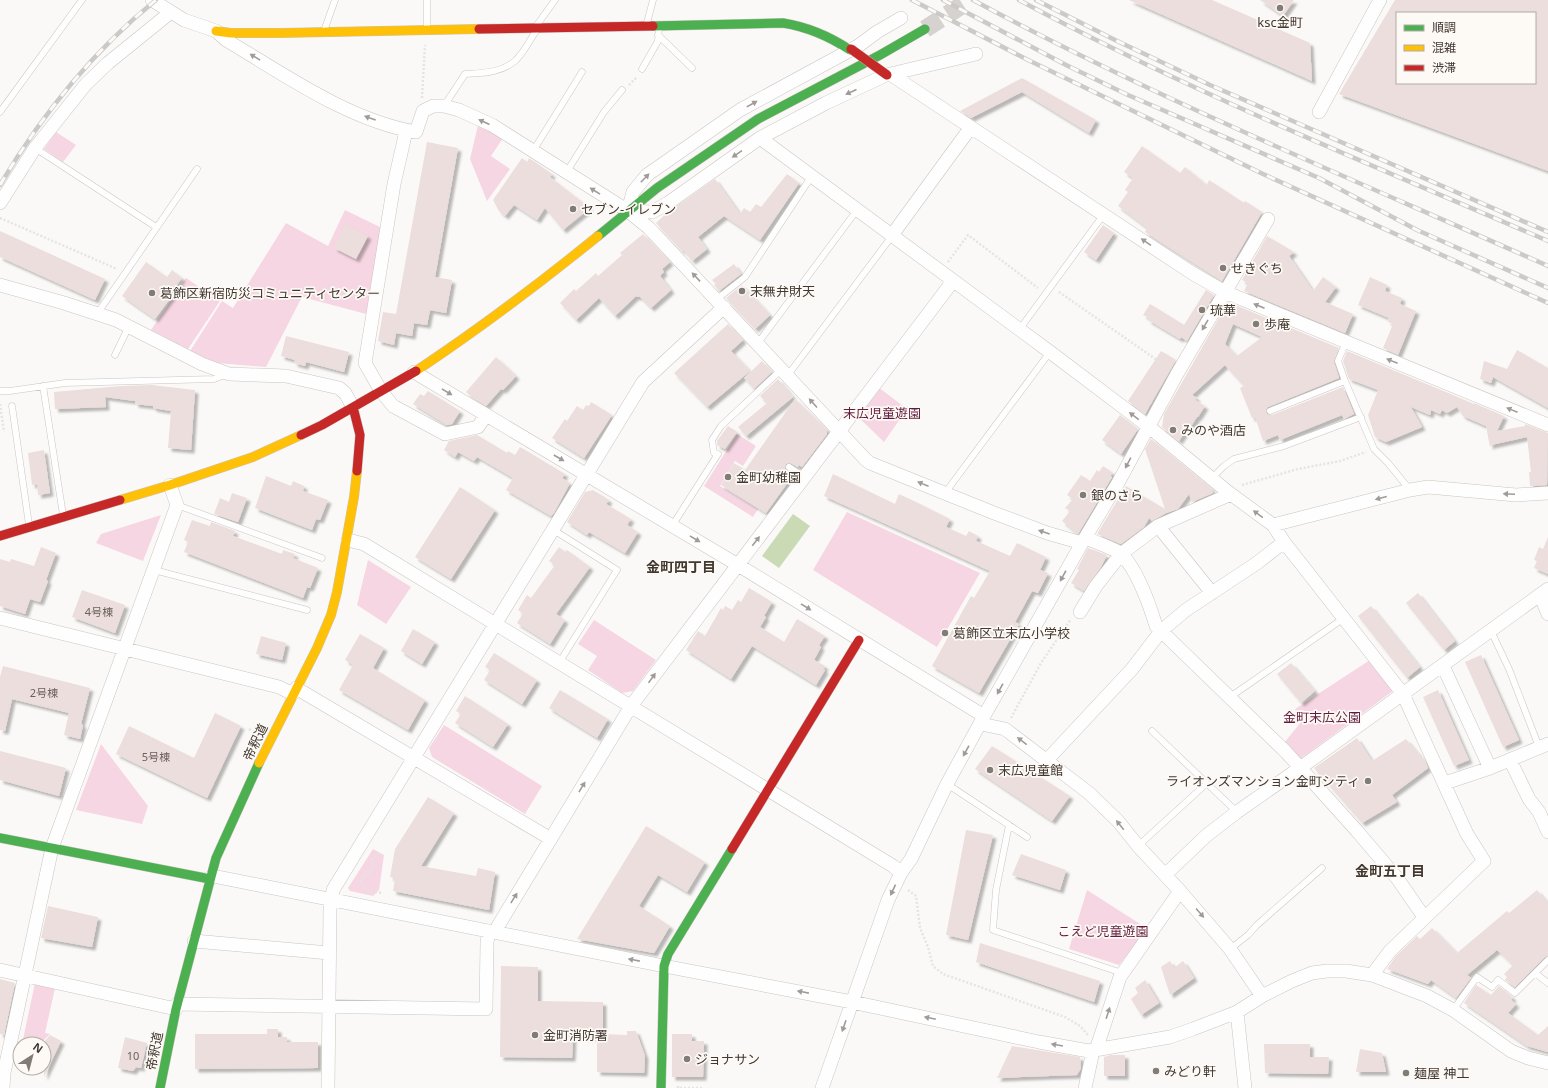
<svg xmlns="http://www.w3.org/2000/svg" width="1548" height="1088" font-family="'Noto Sans','Noto Sans JP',sans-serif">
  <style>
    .green { fill: #f6d6e2 }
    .water { fill: #c9dab5 }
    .building { fill: #ebdedc; fill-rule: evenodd; filter: url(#shadow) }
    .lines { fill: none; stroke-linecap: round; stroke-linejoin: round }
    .secondary-tunnel { stroke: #d6d2cf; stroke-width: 18; stroke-dasharray: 18 9; stroke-linecap: butt }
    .lane-casing { stroke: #cac5c1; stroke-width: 7 }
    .street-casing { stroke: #cac5c1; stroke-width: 14 }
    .fast-casing { stroke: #cac5c1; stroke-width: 10 }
    .slow-casing { stroke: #cac5c1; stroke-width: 10 }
    .jam-casing { stroke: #cac5c1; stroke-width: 10 }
    .path { stroke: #e5e4e3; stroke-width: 2.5; stroke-dasharray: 2 2; stroke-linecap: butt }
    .lane { stroke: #fefefe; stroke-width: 6 }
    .street { stroke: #fefefe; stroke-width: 13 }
    .fast { stroke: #4caf50; stroke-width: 9 }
    .slow { stroke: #ffc107; stroke-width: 9 }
    .jam { stroke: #c62828; stroke-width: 9 }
    .rail-casing { stroke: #cbcac9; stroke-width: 4.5 }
    .rail { stroke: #fdf9f5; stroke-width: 3; stroke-dasharray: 9; stroke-linecap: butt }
    .jam-bridge-casing { stroke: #cac5c1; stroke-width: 10; stroke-linecap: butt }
    .jam-bridge { stroke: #c62828; stroke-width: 9 }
    .oneway { fill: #a09b98 }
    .poi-dot { fill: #827c76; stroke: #fdf9f5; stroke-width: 1.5 }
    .labels { text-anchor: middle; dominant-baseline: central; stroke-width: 3.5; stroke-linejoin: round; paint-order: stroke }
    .number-label { font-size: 11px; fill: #6c625c }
    .poi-label { font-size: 13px; fill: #413831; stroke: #fdf9f5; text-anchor: start }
    .park-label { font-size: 13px; fill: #611d3f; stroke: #fdf9f5 }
    .street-label { font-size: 13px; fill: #413831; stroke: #fdf9f5 }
    .neighbourhood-label { font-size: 14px; font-weight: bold; fill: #413831; stroke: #fdf9f5 }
  </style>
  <defs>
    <filter id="shadow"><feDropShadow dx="3.5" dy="3.5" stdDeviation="1" flood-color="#0004"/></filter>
  </defs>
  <rect width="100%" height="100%" fill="#fbf9f7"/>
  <!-- green -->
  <path class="green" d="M478,125l16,6 9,7 -12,18 19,13 -23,32 -17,-42z
    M56,132l20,13 -13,17 -19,-13z
    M345,210l39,19 -14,86 -68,-18 -36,70 -49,-4 -27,-12 32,-50 11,7 53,-85 42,23z
    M186,278l34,23 -32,48 -37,-19z
    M878,387l29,22 -23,33 -27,-26z
    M737,434l19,12 -13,20 -8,-5 -15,25 38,23 -5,8 -49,-31z
    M847,512l133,61 -43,74 -124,-77z
    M161,515l-18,46 -47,-18 5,-9z
    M368,560l43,27 -25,37 -29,-19z
    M594,620l62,40 -23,31 -11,2 -34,-23 9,-14 -19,-12z
    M1370,660l23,31 -93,68 -16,-16 17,-21 -6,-13z
    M444,725l98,61 -17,28 -93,-57 -3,-9z
    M101,744l47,62 -6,18 -66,-14z
    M373,849l11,6 -5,35 -6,6 -23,-5 -2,-3z
    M1087,890l61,39 -29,36 -50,-16z
    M35,983l20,5 -10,45 5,1 -10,10h-18z"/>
  <!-- water -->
  <path class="water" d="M793,514l17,12 -31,42 -17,-12z"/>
  <!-- building -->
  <path class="building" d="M1129,0h83l98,43 2,38z
    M1260,0h34l-11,16z
    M1395,0h153v171l-209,-77zM1397,13h138v70h-138z
    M1022,78l74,42 -7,13 -67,-41 -51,26 -11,-7z
    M427,142l31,6 -23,129 17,3 -6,33 -16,-3 -3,15 -13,-2 -2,13 -16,-3 -2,12 -16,-4 5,-29 13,2z
    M1142,146l38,27 5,-6 22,18 2,-5 35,23 1,-2 17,11 -40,69 -77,-49 2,-4 -1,-1 -28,-21 10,-14 -3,-2 8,-12 -9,-6z
    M522,158l5,4 2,-4 23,16 -2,3 40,31 -27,22 -18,-22 -8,12 -23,-15 -9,11 -6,-5 -6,-11z
    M787,174l12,9 -39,57 -36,-24 -26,21 9,12 -15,12 -9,-11 -1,1 -26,-28 12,-11 47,-33 25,35 4,-6 6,4 6,-8 5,3z
    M345,224l23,12 -12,23 -22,-11z
    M1103,225l11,8 -18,27 -12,-8z
    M0,231l105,48 -10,21 -95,-43z
    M643,234l27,28 -8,7 2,3 -4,4 11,14 -20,18 -12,-12 -1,1 -2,-1 -21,20 -16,-18 -23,22 -16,-17 14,-14 2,2 20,-18 2,3 24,-21 -2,-2z
    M1267,236l27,16 -5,4 24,35 10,-14 13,10 -11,15 28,12 -8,19 -101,-42 4,-8 -6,-3z
    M146,262l21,15 5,-7 10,8 -12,16 2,2 -17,23 -33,-23z
    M734,264l7,10 -22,17 -5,-6 2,-1 -4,-4z
    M1370,277l17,8 -2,6 17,7 -2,6 16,7 -18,44 -15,-7 10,-24 -5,-2 1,-4 -31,-13z
    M742,285l28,30 -15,14 -29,-31z
    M1206,290l8,5 -27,46 -6,-4 -1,2 -32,-19 1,-2 -6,-3 7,-11 34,21z
    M1228,302l111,46 -5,14 5,16 -71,29 -2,3 1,4 5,1 71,-28 11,27 -10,5 -2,-4 -62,25 -2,-5 -15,6 -8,-24 -3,1 -12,-30 4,-2 -19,-21 -33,30 5,3 -2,2 10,6 -7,11h-1l-9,14 -2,-1 -7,11 -17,-14 2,-13zM1233,324l29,13 -25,19 -12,-12z
    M728,324l15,16 -12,11 19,20 -43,36 -33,-34z
    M286,336l63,16 -5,20 -38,-10 -1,4 -11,-3 1,-3 -14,-4z
    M1517,350l31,18v40l-55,-31 -2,6 -11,-4 4,-18 23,8z
    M1161,351l15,9 -31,54 -17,-13z
    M1347,351l106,44 21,9v-1l30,13 -7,15 28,-5v-2l23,9 -1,52 -17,1 -1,-14h2l-4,-35 -36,8 -1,2 -4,-21 -23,-10 -6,-9 -10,6 -5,-3 -2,4 -9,-4 -1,5 -19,-8 11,20 -36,15 -11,-5 -7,-22 10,-25 -29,-11 -6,-18z
    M496,357l20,19 -13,14 -2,-1 -15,17 -13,-8 -7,-6z
    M762,361l10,11 -18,17 -10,-11z
    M778,379l15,18 -47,39 -8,-9 29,-24 -7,-7z
    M152,385l43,5 -4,60 -23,-2 3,-37 -18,-3v-2l-18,-2v-3l-30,-4 1,10 -51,2 -1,-17 67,-6z
    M428,391l32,20 -8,13 -5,1 -34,-21 7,-10 4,2z
    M795,399l32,31v4l-25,33 -3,-2 -1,2 -8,-4 -4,1 -1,5 8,6 -27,38 -45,-28 13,-22 11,7z
    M591,402l21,13 -28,43 -32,-20 13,-19 2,2 10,-15 6,4 3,-5 3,1z
    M1120,415l18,14 -17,25 -19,-14z
    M728,426l9,6 -12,17 -8,-4v-4z
    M477,435l30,18 1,-2 7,4 5,-8 45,27 -3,4 8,5 -16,30 -3,3 -45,-26 7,-12 -36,-21 -3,4 -16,-9 -3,5 -11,-7 5,-9z
    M1151,439l60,49 2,5 -21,9 -3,-8 -11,15 -12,4 -14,8 -3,-3 -5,9 -23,17 -24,-10 29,-48 39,23 -20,-60z
    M44,450l6,43 -12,2 -1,-11 -5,1 -4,-32z
    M1103,466l10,7 -3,3 2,1 -34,57 -16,-13 8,-10 -5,-3 8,-9 -6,-4 14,-20 9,6 7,-11 2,2z
    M833,474l62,30 4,-10 19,9 32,16 -4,8 20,9 3,-5 9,5 -2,5 34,15 7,-13 29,14 -6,13 8,3 -10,20 -6,-2 -17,31 4,2 -40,69 -47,-27 39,-70 3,2 16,-27 -166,-75z
    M266,476l25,10 2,-5 11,5 -1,5 25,9 -8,20 -4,-1 -4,11 -57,-22z
    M460,487l35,23 -44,69 -36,-22z
    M593,490l16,10 -3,4 25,15 -4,6 11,7 -13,21 -36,-21 -2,3 -20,-13 18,-30z
    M232,493l15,5 -9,24 -24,-8 6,-16 9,4z
    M192,520l18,6 1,-4 24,9 -2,5 49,18 1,-4 12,4 -2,4 25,10 -8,20 -3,-1 -4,11 -119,-46 4,-10 -4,-2z
    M1548,537v37l-14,-6 3,-7 -3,-1 5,-13 4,2z
    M41,547l15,6 -10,27 2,1 -8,21 -10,-3 -5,15 -25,-8v-47l10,3 1,-3 23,7z
    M559,547l6,5 2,-2 23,17 -34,47 9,6 -15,24 -33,-21 6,-10 -5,-3 9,-15 4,3 24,-33 -6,-4z
    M1088,548l19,7 -6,12 -17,24 -13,-8 8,-13 -2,-1z
    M749,588l23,14 -8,14 2,1 -6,10 24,15 13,-23 28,17 -6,9 2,2 -7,13 11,6 -2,3 2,1 -9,15 -64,-39 -21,33 -45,-29 12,-19 7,5 16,-28 2,2 2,-4 7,4 6,-10 3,2z
    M82,590l43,15 -10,28 -43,-16z
    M1418,593l37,48 -11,9 -38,-47z
    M1371,606l49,61 -13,11 -49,-62z
    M413,629l22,13 -13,22 -21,-13z
    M360,634l24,14 -11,20 52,32 -17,30 -69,-40 14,-25 -8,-5z
    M261,636l25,7 -4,17 -26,-6z
    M494,653l43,27 -15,24 -38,-24 6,-10 -5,-3z
    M1481,655l38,85 -16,7 -38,-85z
    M1291,663l24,28 -14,12 -24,-29z
    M3,666l87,22 -9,36 2,1 -3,14 -16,-4 5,-22 -57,-14 -7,32 -5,-1v-53z
    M560,690l48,29 -11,19 -48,-30z
    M1438,690l31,70 -15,6 -31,-69z
    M465,696l43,28 -15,23 -38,-24 6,-9 -5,-3z
    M215,713l26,13 -34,72 -91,-44 13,-28 65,32z
    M1357,738l15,23 34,-22 19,23 3,6 -36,27 5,7 -35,21 -48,-55z
    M992,746l78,50 -18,25 -77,-52z
    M0,751l66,17 -7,28 -59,-16z
    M428,797l26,16 -33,53 55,10 2,-8 17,4 -6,38 -96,-19 2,-13 -5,-1 5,-28z
    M646,826l59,36 -18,30 -29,-17 -19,31 31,20 -16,27 -77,-14z
    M966,830l27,5 -25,105 -22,-5z
    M1021,854l45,16 -6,20 -48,-15z
    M1537,890l11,13v53l-3,1 -30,30 -10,-7 2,-3 -3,-3 9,-9 -16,-15 -30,25 4,3 -15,20 -25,-18 -3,4 -41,-15 9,-13 21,-20 3,3 12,-11 25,25 50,-42 2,2z
    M48,906l50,11 -6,30 -51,-9z
    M980,943l120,38 -6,21 -118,-40z
    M1170,961l4,7 9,-7 11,17 -24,17 -9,-28z
    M501,966l37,1v34l65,1v32l24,1v-4h9l9,25 -1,17 -47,-1v-35h-24l-1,21 -72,-1z
    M0,979l15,4 -11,52 -4,-1z
    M1145,980l14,23 -18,12 -10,-16 7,-6 -3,-5z
    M1476,985l15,10 8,-9 11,9 3,3 -2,2 5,4 -8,9 30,22 10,-9v26l-21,-6 -63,-43z
    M267,1029h11v8h9v5h31v26l-123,1v-35h72z
    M672,1034h20v7h12l-1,36h-31z
    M50,1035l11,6 -17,36v-35z
    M125,1037l22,6 -6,25 -5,-1 -3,4 -15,-3z
    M1264,1044h46v13h19l-1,17 -63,-1z
    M1012,1046l68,11 1,11 -4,7 -80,3z
    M1360,1049l22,4 4,19h-30z
    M1111,1055h14v21h-21v-19z"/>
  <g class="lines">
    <!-- secondary-tunnel -->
    <path class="secondary-tunnel" d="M925,29l45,-29"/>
    <!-- lane casing -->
    <g class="lane-casing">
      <path id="lane" d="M647,23l6,-23
        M537,25l18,-25
        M427,28v-28
        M324,31l11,-31
        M658,35l34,33
        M642,69l16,-28 1,-14
        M444,106l21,-32c17,-1 37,-1 51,-14 8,-8 14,-20 20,-29
        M0,112l82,-112
        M35,148l121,79
        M533,151l49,-79
        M566,173l38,-61 18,-22
        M717,299l28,-22 66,-100
        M97,314l100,-145
        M1019,330l85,-116
        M1346,342l-8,19 7,20 29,68 14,14 22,27
        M758,343l99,-133
        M115,355l14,-29
        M788,375l104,-139
        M43,386l20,129
        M0,391h10l55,-8 149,-4 11,-4
        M12,406l17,119
        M1270,411l75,-30
        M789,467l16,11
        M1211,479l13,-13 10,-7 50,-13 77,-29
        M945,493l105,-141
        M177,505l145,53
        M672,526l46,-72 -4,-1 -2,-13 9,-14 61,-57
        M552,529l65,41 -58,93
        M154,570l153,40
        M1491,631l18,38 30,78
        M1230,697l114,-79
        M1152,731l85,81
        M947,784l80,53
        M1009,825l-13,65 -3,40 129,43
        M1138,846l68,-62
        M1230,949l18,-14 9,-10 65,-57
        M1535,973l13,10
        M1453,1010l24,-33 15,10 6,-7 17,13 33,-33"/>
    </g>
    <!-- street casing -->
    <g class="street-casing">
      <path id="street" d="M152,0l32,20 32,11 10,9c59,35 122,80 190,92l7,-21 10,-5h11l15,4 33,15 136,86 21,17 217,232 4,3 124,50 53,20 35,10
        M890,74l302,199 33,19 323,133
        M1319,112l61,-112
        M406,131l-12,53 -29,179 16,28 12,15 52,28 33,-7 8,-12
        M760,138l290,214 98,74 80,66 45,33 137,-35 18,-3 88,8 32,-2
        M0,203l35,-55 51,-64 22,-21 63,-51
        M628,211l24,1 16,-9 92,-65 66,-35 60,-28 90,-21
        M628,211l5,-19 14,-17 93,-65 118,-64 19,-14 24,-14
        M892,235l79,-108
        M0,285l64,18 52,17 86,44 27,10 57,2 53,12 6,5 8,14
        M414,372l324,193 246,151
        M1273,525l11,17 119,152 64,140 17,27 -94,90 -18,24
        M1158,526l54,67
        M1085,538c8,3 30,11 36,16 16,15 29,52 35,72l130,126 71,79 40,47 27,39
        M348,540l16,4 529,322 8,7
        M1540,595l8,19
        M1080,612l16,-26 25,-32 37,-28 73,-32
        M0,618l279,69 14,7
        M1443,666l47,102
        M296,688l255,151
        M981,723l5,2 19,4 84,64 29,28 20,25 42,45
        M1047,760l85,-91 29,-38 25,-21 71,-47 27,-21
        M1510,760l19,39 10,13 9,20
        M1445,783l45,-15 58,-24
        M1166,874l41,-39 30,-23 70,-49 241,-174
        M211,877l2,-1 451,90 188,36 187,40 50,9 81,-14 23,-8 44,-17 25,-16 30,-15 20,-8 15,-2h19l26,4 55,21 26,14 58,41 17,7 20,5
        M496,932l2,-6 133,-220 322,-425
        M194,941l135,12
        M0,970l176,39
        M177,1004l309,5 1,-67 2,-11
        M1237,1012l8,76
        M1096,1050l24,-73 60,-86 50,58 32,47
        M3,1088l1,-15 48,-225 125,-343 -7,-20
        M328,1088l2,-179 3,-19 310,-508 81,-75
        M822,1088l66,-188 13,-27 10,-14 36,-75 37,-68 98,-173 36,-60 59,-109 91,-155
        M1085,1088l8,-37"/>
    </g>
    <!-- fast casing -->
    <g class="fast-casing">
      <path id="fast" d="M653,26l130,-3c25,4 46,13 67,27
        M598,236l59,-48 101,-69 122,-64 45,-26
        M0,838l210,41 1,-2
        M160,1088l16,-79 40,-151 43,-95
        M661,1088l3,-122 4,-12 64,-105"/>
    </g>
    <!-- slow casing -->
    <g class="slow-casing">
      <path id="slow" d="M216,31l15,2h49l199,-4
        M416,371c63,-42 123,-87 182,-135
        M120,500l50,-15 83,-28 48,-22
        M259,763l58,-115 14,-33 6,-23 17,-95 3,-26"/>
    </g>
    <!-- jam casing -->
    <g class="jam-casing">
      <path id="jam" d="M479,29l174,-3
        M353,407l7,28 -3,36
        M301,435l21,-10 94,-54
        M0,536l120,-36
        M732,849l127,-209"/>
    </g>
    <!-- path -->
    <path class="path" d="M629,85l8,-8
      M422,98l3,-53
      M0,218l117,51
      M948,262l20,-27 70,53
      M1059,292l108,75
      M0,404l4,28
      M1242,485l56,-16 42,-8 26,-9
      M1011,718l30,-55 30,-44
      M249,729l6,5
      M379,853l-7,6c0,2 2,4 2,7 0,5 -11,8 -13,15 2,11 13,11 22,12
      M908,890l8,6 4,32 8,19 5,19 10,8 122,43 15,9 8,9
      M678,1086v2h26"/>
    <!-- lane -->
    <use href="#lane" class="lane"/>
    <!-- street -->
    <use href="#street" class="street"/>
    <!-- fast -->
    <use href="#fast" class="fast"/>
    <!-- slow -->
    <use href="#slow" class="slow"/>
    <!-- jam -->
    <use href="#jam" class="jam"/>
    <!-- rail casing -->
    <g class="rail-casing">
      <path id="rail" d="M912,0l114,59 237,115 285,129
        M943,0l125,66 60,29 191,83 98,52 131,58
        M973,0c186,100 382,180 575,266
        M1019,0c171,92 351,164 529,241
        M1036,0l79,40 95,45 338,147
        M0,185c41,-69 93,-134 156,-185"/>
    </g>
    <!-- rail -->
    <use href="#rail" class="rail"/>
    <!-- jam-bridge casing -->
    <g class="jam-bridge-casing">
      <path id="jam-bridge" d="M851,49l36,26"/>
    </g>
    <!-- jam-bridge -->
    <use href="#jam-bridge" class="jam-bridge"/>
  </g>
  <!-- one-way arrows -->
  <defs><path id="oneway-solid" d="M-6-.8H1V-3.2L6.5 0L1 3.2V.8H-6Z"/></defs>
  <g class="oneway">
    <use href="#oneway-solid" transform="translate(255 57) rotate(-149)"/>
    <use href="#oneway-solid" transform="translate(851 92) rotate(155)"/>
    <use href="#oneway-solid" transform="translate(752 104) rotate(-29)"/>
    <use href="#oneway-solid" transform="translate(370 118) rotate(-160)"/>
    <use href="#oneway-solid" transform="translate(484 122) rotate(-155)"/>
    <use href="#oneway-solid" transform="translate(737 154) rotate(145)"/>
    <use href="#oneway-solid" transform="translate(645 178) rotate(-46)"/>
    <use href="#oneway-solid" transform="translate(595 191) rotate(-148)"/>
    <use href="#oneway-solid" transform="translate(1146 242) rotate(-146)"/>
    <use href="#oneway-solid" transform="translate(696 277) rotate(-133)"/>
    <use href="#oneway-solid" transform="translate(1259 306) rotate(-157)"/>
    <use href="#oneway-solid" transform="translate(1205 325) rotate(120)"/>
    <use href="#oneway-solid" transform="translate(1392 361) rotate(-158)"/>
    <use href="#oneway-solid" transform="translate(447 392) rotate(31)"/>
    <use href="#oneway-solid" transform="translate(813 403) rotate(-132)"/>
    <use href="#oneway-solid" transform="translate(1512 410) rotate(-158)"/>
    <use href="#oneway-solid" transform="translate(1134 416) rotate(-143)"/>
    <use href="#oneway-solid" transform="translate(559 458) rotate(30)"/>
    <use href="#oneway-solid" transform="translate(1128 463) rotate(118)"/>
    <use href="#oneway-solid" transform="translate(923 484) rotate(-158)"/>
    <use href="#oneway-solid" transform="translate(1509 494) rotate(-177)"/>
    <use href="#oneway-solid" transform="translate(1381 498) rotate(165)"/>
    <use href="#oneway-solid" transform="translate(1258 514) rotate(-144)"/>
    <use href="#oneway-solid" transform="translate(1044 532) rotate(-161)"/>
    <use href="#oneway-solid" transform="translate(695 539) rotate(31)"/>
    <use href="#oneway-solid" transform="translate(756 541) rotate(-52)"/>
    <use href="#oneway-solid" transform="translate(1063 576) rotate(119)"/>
    <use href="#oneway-solid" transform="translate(806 607) rotate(32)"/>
    <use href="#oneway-solid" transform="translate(652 678) rotate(-54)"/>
    <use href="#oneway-solid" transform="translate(1000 689) rotate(119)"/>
    <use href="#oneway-solid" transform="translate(1022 741) rotate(-143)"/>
    <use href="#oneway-solid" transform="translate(966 751) rotate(119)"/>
    <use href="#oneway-solid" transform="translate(582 787) rotate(-59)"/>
    <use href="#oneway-solid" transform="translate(1120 825) rotate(-129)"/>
    <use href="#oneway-solid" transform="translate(893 890) rotate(115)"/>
    <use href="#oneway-solid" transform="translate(514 898) rotate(-58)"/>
    <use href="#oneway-solid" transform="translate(1200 913) rotate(49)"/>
    <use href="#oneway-solid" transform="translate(634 960) rotate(-169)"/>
    <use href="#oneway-solid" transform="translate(803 992) rotate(-169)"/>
    <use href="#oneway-solid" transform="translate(1108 1013) rotate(-72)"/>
    <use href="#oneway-solid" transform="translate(930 1018) rotate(-168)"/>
    <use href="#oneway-solid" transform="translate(844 1026) rotate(109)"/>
    <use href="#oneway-solid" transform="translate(1057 1045) rotate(-170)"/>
  </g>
  <!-- markers -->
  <g class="poi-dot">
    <circle cx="1280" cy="8" r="4"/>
    <circle cx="573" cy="209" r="4"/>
    <circle cx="1223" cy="268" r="4"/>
    <circle cx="742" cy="291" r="4"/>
    <circle cx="152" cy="293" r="4"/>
    <circle cx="1202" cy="310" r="4"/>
    <circle cx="1256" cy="324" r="4"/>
    <circle cx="1173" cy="430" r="4"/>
    <circle cx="728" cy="477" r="4"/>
    <circle cx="1083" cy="495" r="4"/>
    <circle cx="945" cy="633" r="4"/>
    <circle cx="990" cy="770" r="4"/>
    <circle cx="1368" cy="781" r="4"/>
    <circle cx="535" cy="1035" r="4"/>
    <circle cx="687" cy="1059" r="4"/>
    <circle cx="1156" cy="1071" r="4"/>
    <circle cx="1406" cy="1073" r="4"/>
  </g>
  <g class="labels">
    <!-- number labels -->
    <g class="number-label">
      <text x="99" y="611">4号棟</text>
      <text x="44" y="692">2号棟</text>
      <text x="156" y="756">5号棟</text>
      <text x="133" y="1055">10</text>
    </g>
    <!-- poi labels -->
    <g class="poi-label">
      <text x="1280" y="22" text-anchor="middle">ksc金町</text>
      <text x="581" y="209">セブン-イレブン</text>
      <text x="1231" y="268">せきぐち</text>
      <text x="750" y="291">末無弁財天</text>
      <text x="160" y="293">葛飾区新宿防災コミュニティセンター</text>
      <text x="1210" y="310">琉華</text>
      <text x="1264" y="324">歩庵</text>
      <text x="1181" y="430">みのや酒店</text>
      <text x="736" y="477">金町幼稚園</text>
      <text x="1091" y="495">銀のさら</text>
      <text x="953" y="633">葛飾区立末広小学校</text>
      <text x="998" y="770">末広児童館</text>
      <text x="1360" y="781" text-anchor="end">ライオンズマンション金町シティ</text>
      <text x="543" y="1035">金町消防署</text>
      <text x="695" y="1059">ジョナサン</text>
      <text x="1164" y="1071">みどり軒</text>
      <text x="1414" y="1073">麺屋 神工</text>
    </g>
    <!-- park labels -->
    <g class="park-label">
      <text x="882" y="413">末広児童遊園</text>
      <text x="1322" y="717">金町末広公園</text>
      <text x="1103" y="931">こえど児童遊園</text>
    </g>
    <!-- street labels -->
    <g class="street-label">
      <text transform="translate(255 742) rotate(-64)">帝釈道</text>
      <text transform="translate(154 1051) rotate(-79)">帝釈道</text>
    </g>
    <!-- neighbourhood labels -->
    <g class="neighbourhood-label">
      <text x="681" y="566">金町四丁目</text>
      <text x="1390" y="870">金町五丁目</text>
    </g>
  </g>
  <!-- legend -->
  <rect x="1396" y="12" width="140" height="72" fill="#fdf9f5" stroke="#b2aca7"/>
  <rect x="1404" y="25" width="20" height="6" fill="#4caf50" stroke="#b2aca7"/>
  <text x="1432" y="32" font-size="12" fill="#413831">順調</text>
  <rect x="1404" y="45" width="20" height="6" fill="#ffc107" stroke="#b2aca7"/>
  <text x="1432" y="52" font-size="12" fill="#413831">混雑</text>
  <rect x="1404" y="65" width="20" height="6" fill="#c62828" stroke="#b2aca7"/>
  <text x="1432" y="72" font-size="12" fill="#413831">渋滞</text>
  <!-- north arrow -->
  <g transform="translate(32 1056) rotate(36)"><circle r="19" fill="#fdf9f5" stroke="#b2aca7"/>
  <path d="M0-3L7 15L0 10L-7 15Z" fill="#827c76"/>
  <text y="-6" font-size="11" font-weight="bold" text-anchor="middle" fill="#413831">N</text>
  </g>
</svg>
